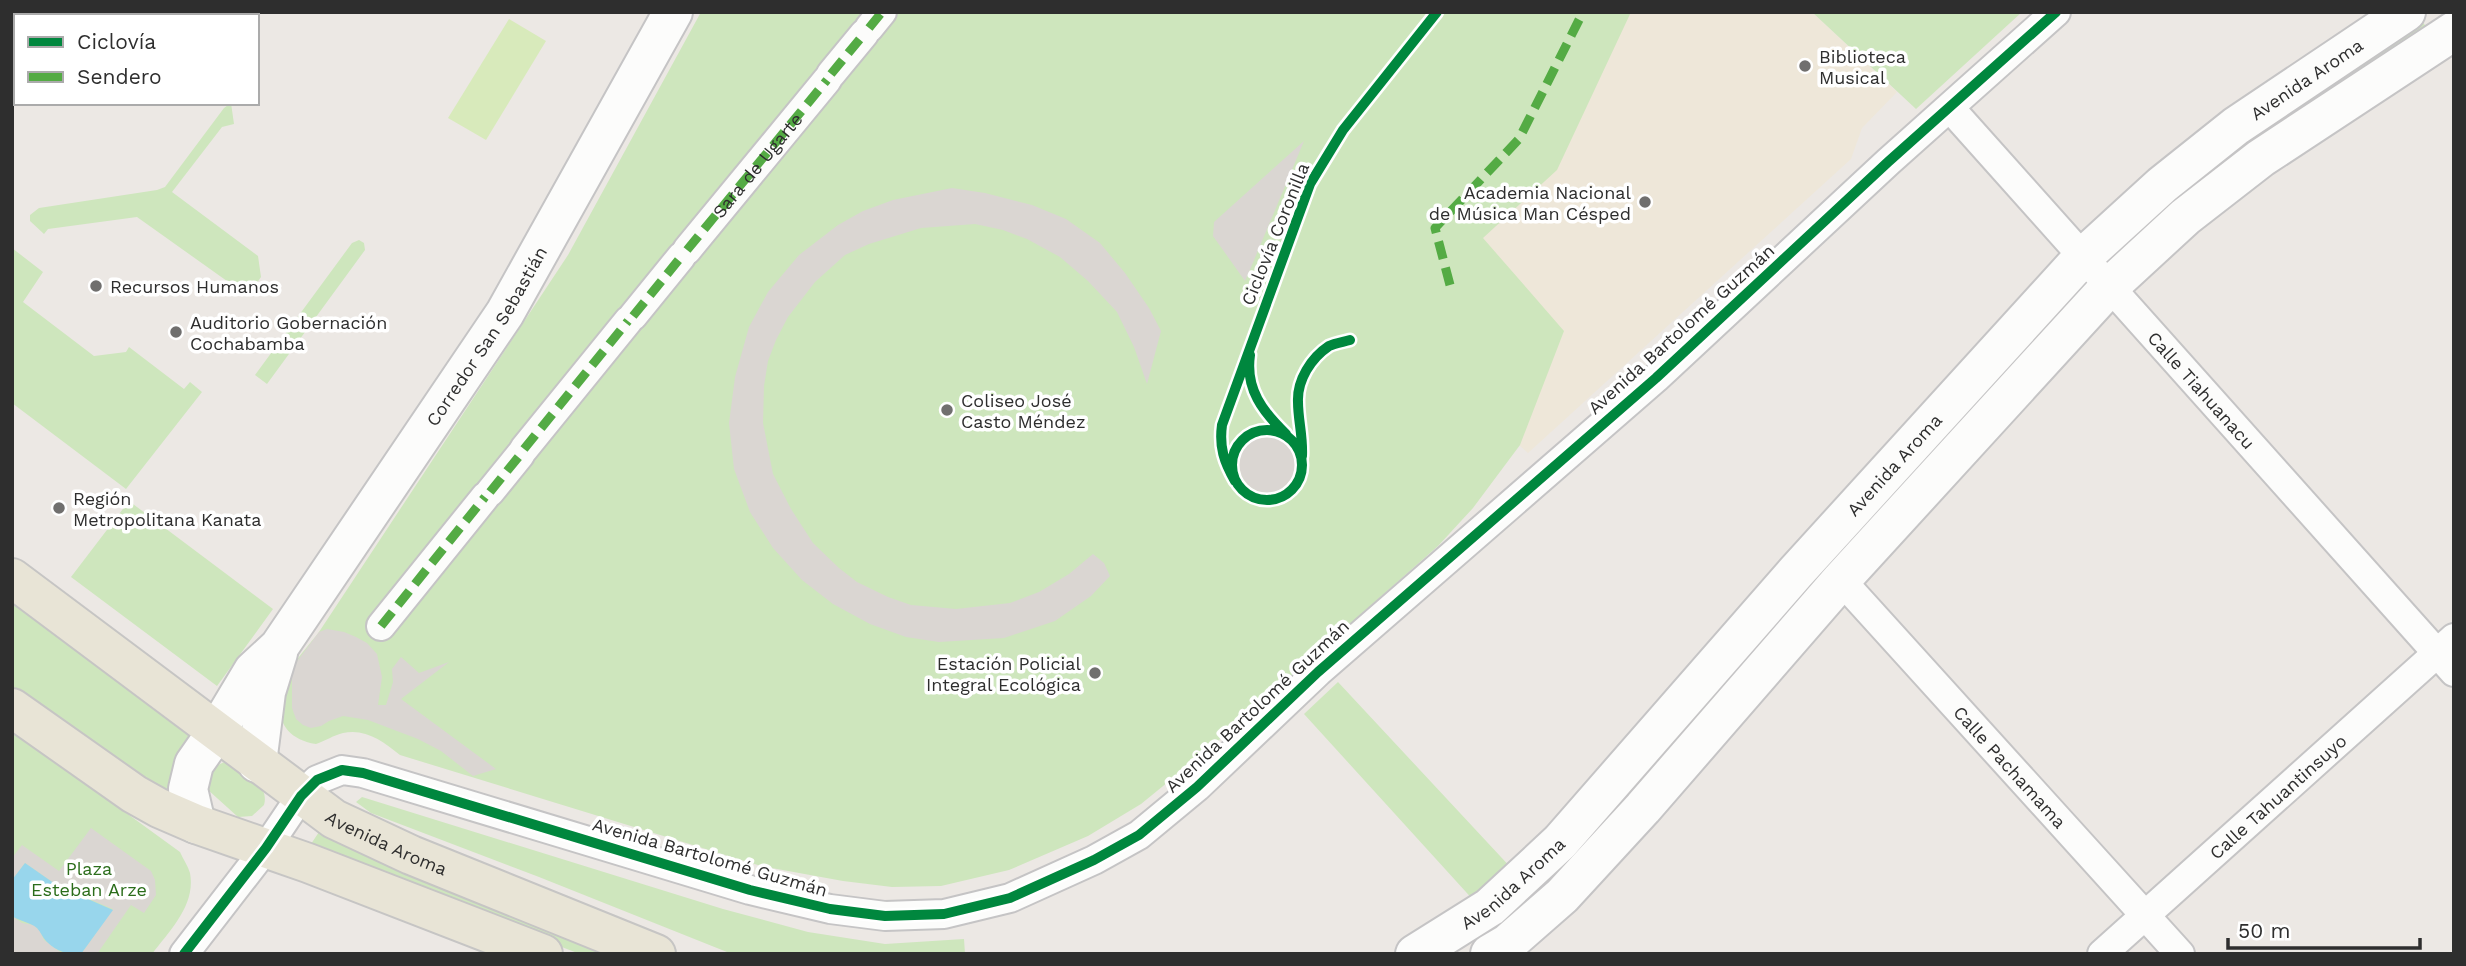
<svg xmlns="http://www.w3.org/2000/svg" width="2466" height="966" font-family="'Work Sans',sans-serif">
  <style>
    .education { fill: #eee7d9 }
    .green { fill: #cee6bd }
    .pitch { fill: #d8eabb }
    .plaza { fill: #dad6d2 }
    .water { fill: #98d6ec }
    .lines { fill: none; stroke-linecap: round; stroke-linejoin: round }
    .street-casing { stroke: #c5c4c5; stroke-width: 32 }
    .secondary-casing { stroke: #c5c4c5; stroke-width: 42 }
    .primary-casing { stroke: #c6c5c4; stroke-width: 42 }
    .street { stroke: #fcfcfb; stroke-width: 28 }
    .secondary { stroke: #fcfcfb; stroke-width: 38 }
    .primary { stroke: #e8e4d6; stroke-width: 38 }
    .quiet { stroke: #54ab44; stroke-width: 9; stroke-dasharray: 18 9; stroke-linecap: butt }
    .cycleway-casing { stroke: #fff; stroke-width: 15 }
    .cycleway { stroke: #00873e; stroke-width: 10 }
    .poi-dot { fill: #706f6e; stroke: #fff; stroke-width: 2.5 }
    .labels { text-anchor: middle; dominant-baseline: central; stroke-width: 7; stroke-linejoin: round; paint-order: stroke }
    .poi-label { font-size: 18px; fill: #2e2e2e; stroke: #fff; text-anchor: start }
    .street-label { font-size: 18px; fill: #2e2e2e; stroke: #fff }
    .park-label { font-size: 18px; fill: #2b6d1b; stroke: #fff }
  </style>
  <rect width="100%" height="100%" fill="#ece8e4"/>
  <!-- education -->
  <path class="education" d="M1604,12h208l85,80 -35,36 -11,31 -323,294 -9,-8 -70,-187z"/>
  <!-- green -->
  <path class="green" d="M701,12h930l-74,158 -74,68 81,93 -44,114 -47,63 -35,38 -227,201 -70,57 -53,32 -79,34 -68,16 -49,1 -49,-6 -82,-15 -361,-111c-17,-14 -35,-27 -57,-22 -9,2 -18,8 -27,11 -45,-8 -41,-44 -24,-76 7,-13 18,-24 27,-36l249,-377z
    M1812,12h210l-106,97z
    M2420,20l9,9 -317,237 -8,-10 127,-107z
    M231,103l3,21 -12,3 -50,65 86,64 3,21 -13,19 -111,-79 -89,12 -4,5 -14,-13v-6l9,-7 118,-18 8,-3 59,-79z
    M359,240l5,3 1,7 -98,134 -12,-9 97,-132z
    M12,248l31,24 -20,30 71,54 32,-4 3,-5 55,42 6,-7 12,10 -76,97 -114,-86z
    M129,501l144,108 -56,77 -146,-109z
    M12,599l182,136 -21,56 -35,-13 -126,-92z
    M1338,682l176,189 -38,32 -172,-189z
    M12,730l168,122c3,7 8,14 10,21 6,32 -20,57 -38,81h-140z
    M229,761c15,11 41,23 35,44l-12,11 -14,1 -31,-28c1,-15 6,-25 22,-28z
    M362,797l361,112 85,23 77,12 79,-5 1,15h-233l-193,-77 -168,-64 -15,-11z
    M321,829l22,16 26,13 248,96h-37l-230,-88 -41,-19z"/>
  <!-- pitch -->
  <path class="pitch" d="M509,19l37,22 -60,99 -38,-22z"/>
  <!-- plaza -->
  <path class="plaza" d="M1304,141l-55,131 -4,9 -32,-45 1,-14z
    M952,188l33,5 47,12 34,14 34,24 25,30 24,35 12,23 -14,53 -13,-37 -17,-35 -29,-31 -28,-24 -33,-18 -24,-9 -28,-6 -54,4 -52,16 -24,11 -30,27 -27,35 -12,23 -8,21 -4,25 -1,37 10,51 18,35 22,34 26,25 18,14 31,15 23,8 45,4 54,-6 29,-11 30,-18 24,-20 11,9 6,13 -19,20 -36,25 -51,17 -65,4 -33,-5 -36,-13 -37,-20 -31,-24 -29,-32 -23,-36 -16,-43 -5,-46 6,-46 14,-50 19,-35 31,-37 39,-30 25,-14 30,-11z
    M1239 464a29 29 0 1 1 58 0a29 29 0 1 1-58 0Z
    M327,629l17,3 12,5 11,6 10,11 5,23 -4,28h8l7,-23 -1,-13 9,-12 18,16 30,-11 -48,37 95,70 -23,7 -32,-25 -23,-12 -50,-19 -25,-4 -14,5 -8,5 -10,2 -8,-3 -7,-6 -4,-11v-40l27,-36z
    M91,828l60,43 4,9 1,15 -12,18 -13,-8 -34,49h-16l32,-45 -55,-23 -33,-23 -13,17v-22l10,-13 37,26z
    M12,916l10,7 12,2 6,6 4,9 19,14h-51z"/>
  <!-- water -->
  <path class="water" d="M25,863l33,23 55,24 -32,44c-14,0 -24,-2 -35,-13 -4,-4 -5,-9 -9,-13 -7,-6 -16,-6 -25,-12v-36z"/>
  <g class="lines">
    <!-- street casing -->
    <g class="street-casing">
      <g id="street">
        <path d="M869,28l13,-16"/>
        <path d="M831,74l33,-40"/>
        <path id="s1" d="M1950,108l504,564"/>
        <path id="s2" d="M687,250l140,-170"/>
        <path d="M633,316l48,-59"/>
        <path d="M524,449l104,-128"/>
        <path d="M490,492l30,-37"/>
        <path id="s3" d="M1841,580l339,374"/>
        <path d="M381,626l104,-129"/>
        <path d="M184,954l82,-106 35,-52 16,-16 25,-10 21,3 387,117 80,19 55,7 59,-2 66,-16 84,-38 45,-25 58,-48 121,-115 338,-294 232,-216 168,-150"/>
        <path id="s4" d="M2102,954l352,-316"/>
      </g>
    </g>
    <!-- secondary casing -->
    <g class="secondary-casing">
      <g id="secondary">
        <path d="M257,763l9,-71 12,-39"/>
        <path id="s5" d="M196,824l-8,-35 6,-25 23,-33 36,-60 26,-24 226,-334 168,-301"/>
        <path id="s6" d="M1415,954l75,-47 70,-65 236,-270 286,-314 80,-73 74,-59 170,-114"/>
        <path d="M1490,954l17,-10 55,-48 81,-88 198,-228 268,-293 76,-70 76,-59 193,-127"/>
      </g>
    </g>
    <!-- primary casing -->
    <g class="primary-casing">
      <g id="primary">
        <path id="s7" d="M12,578l322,241 77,36 245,99"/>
        <path d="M12,708l122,86 25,14 37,16 112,39 235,91"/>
      </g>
    </g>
    <!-- street -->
    <use href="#street" class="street"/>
    <!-- secondary -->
    <use href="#secondary" class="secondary"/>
    <!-- primary -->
    <use href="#primary" class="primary"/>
    <!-- quiet -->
    <path class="quiet" d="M869,28l13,-16
      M831,74l33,-40
      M687,250l140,-170
      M1450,285l-15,-57 84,-89 64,-127
      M633,316l48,-59
      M524,449l104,-128
      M490,492l30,-37
      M381,626l104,-129"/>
    <!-- cycleway casing -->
    <g class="cycleway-casing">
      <path id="cycleway" d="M1250,355c-5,34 13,57 36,79
        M1232 465a35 35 0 1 1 70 0a35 35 0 1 1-70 0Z
        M1302,456c1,-20 -4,-36 -4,-54 -1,-22 13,-44 31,-56 6,-3 14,-4 21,-6
        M1235,481c-11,-19 -16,-34 -13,-56l88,-241 33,-54 94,-118
        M184,954l82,-106 35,-52 16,-16 25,-10 21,3 387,117 80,19 55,7 59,-2 66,-16 84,-38 45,-25 58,-48 121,-115 338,-294 232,-216 168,-150"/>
    </g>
    <!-- cycleway -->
    <use href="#cycleway" class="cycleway"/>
  </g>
  <!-- markers -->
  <g class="poi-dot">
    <circle cx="1805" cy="66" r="7"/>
    <circle cx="1645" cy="202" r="7"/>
    <circle cx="96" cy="286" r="7"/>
    <circle cx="176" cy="332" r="7"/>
    <circle cx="947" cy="410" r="7"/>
    <circle cx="59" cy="508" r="7"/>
    <circle cx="1095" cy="673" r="7"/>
  </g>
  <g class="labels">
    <!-- poi labels -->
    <g class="poi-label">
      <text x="1819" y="56">Biblioteca<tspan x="1819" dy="21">Musical</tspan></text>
      <text x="1631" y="192" text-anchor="end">Academia Nacional<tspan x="1631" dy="21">de Música Man Césped</tspan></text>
      <text x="110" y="286">Recursos Humanos</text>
      <text x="190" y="322">Auditorio Gobernación<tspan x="190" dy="21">Cochabamba</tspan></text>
      <text x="961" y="400">Coliseo José<tspan x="961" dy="21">Casto Méndez</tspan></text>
      <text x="73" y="498">Región<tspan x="73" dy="21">Metropolitana Kanata</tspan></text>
      <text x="1081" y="663" text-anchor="end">Estación Policial<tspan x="1081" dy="21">Integral Ecológica</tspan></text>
    </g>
    <!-- street labels -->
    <g class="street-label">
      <text stroke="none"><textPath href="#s6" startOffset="1255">Avenida Aroma</textPath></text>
      <text stroke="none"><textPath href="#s2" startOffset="110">Sara de Ugarte</textPath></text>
      <text transform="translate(1275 234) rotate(-68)">Ciclovía Coronilla</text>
      <text transform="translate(1681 329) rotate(-42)">Avenida Bartolomé Guzmán</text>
      <text stroke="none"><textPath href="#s5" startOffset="581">Corredor San Sebastián</textPath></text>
      <text stroke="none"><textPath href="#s1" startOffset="378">Calle Tiahuanacu</textPath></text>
      <text stroke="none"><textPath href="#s6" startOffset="688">Avenida Aroma</textPath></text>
      <text transform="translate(1257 706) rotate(-43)">Avenida Bartolomé Guzmán</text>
      <text stroke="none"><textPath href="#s3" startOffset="252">Calle Pachamama</textPath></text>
      <text stroke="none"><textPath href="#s4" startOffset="236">Calle Tahuantinsuyo</textPath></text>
      <text stroke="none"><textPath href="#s7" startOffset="460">Avenida Aroma</textPath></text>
      <text transform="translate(710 857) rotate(16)">Avenida Bartolomé Guzmán</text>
      <text stroke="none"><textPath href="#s6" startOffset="121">Avenida Aroma</textPath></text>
    </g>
    <!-- park labels -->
    <g class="park-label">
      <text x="89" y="868">Plaza<tspan x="89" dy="21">Esteban Arze</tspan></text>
    </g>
  </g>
  <!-- border -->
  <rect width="2466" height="966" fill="none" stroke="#2e2e2e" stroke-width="28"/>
  <!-- legend -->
  <rect x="14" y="14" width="245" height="91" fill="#ffffff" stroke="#ababab" stroke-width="2"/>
  <rect x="28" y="37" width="35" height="10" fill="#00873e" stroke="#ababab" stroke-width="2"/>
  <text x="77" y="49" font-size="21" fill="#2e2e2e">Ciclovía</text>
  <rect x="28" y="72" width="35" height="10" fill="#54ab44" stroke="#ababab" stroke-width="2"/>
  <text x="77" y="84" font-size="21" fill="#2e2e2e">Sendero</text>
  <!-- scale -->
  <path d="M2228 938v10h192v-10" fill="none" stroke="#2e2e2e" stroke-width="3.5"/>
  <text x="2238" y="938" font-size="21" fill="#2e2e2e" stroke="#ffffff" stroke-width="5" paint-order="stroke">50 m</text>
</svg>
